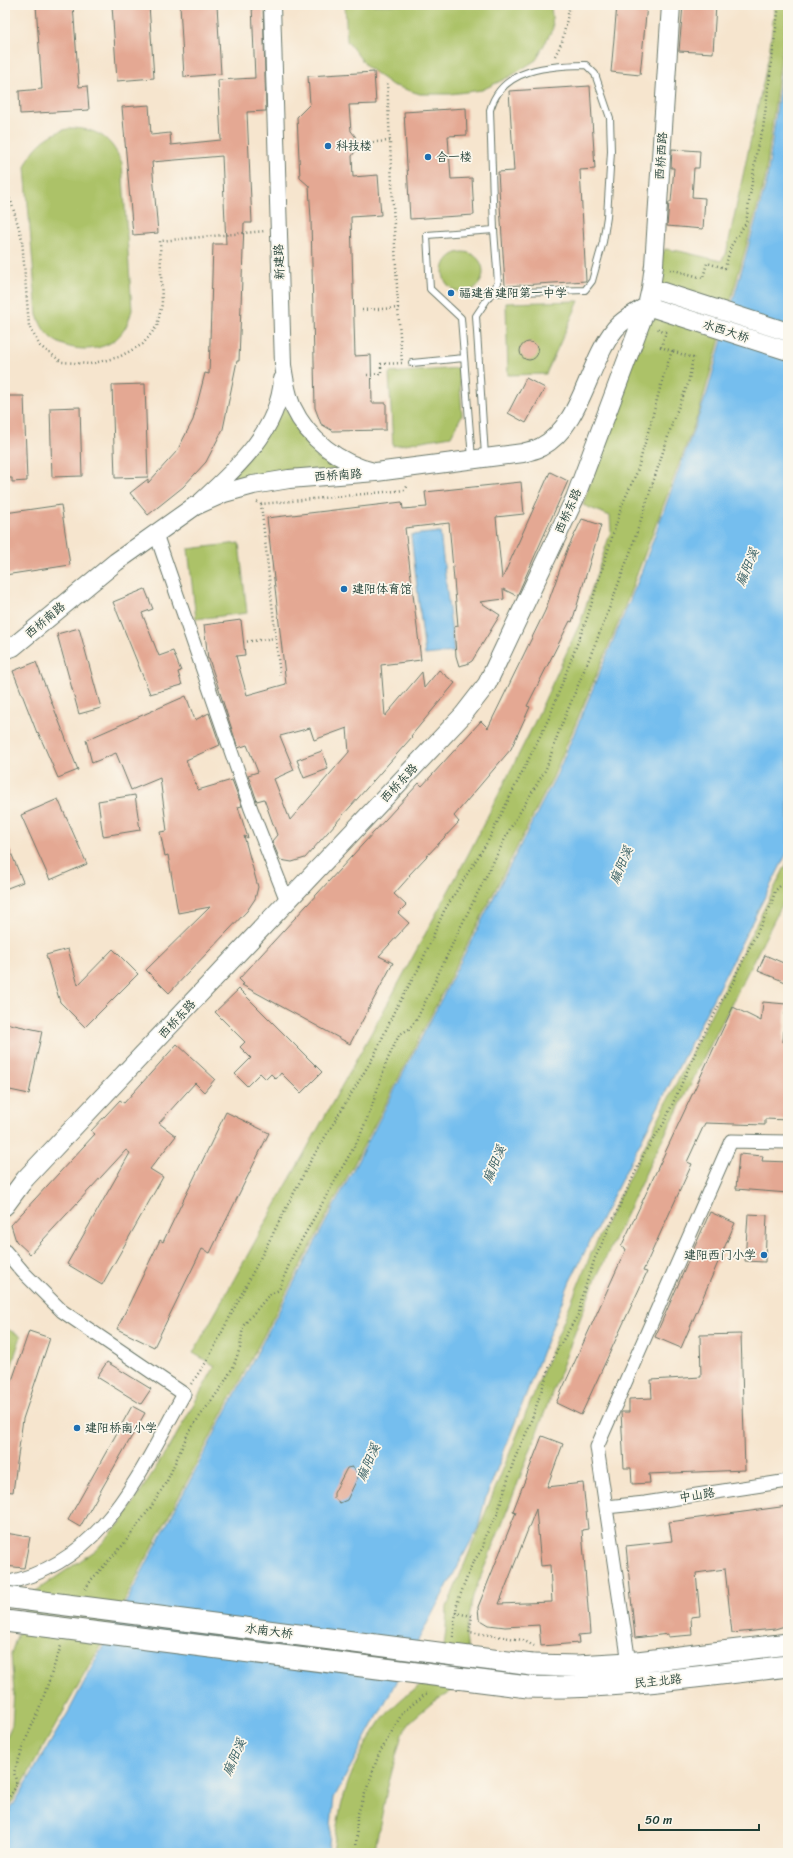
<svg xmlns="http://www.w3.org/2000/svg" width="793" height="1858" font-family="Sriracha,'LXGW WenKai TC',sans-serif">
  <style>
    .green { fill: #acc267; stroke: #66804e }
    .water { fill: #75beee; stroke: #4a7e91 }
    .building { fill: #e4a893; fill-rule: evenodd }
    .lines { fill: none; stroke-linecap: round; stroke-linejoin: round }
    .service-casing { stroke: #6a786a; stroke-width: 8 }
    .minor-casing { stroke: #6a786a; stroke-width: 15 }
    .tertiary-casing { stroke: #6a786a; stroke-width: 18 }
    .secondary-casing { stroke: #6a786a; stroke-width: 20 }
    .trunk-casing { stroke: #6a786a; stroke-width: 23 }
    .path { stroke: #6a786a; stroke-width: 2.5; stroke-dasharray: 1 3; stroke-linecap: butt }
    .service { stroke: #fff; stroke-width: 6 }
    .minor { stroke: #fff; stroke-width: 13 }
    .tertiary { stroke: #fff; stroke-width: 16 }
    .secondary { stroke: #fff; stroke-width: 18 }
    .trunk { stroke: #fff; stroke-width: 21 }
    .trunk-bridge-casing { stroke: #6a786a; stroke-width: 23; stroke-linecap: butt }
    .trunk-bridge { stroke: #fff; stroke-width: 21 }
    .poi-dot { fill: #1f6fb2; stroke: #fbf7ec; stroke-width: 1.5 }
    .labels { text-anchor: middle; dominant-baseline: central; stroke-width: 3.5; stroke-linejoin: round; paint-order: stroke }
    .poi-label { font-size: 12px; fill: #1f3d34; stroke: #fbf7ec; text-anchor: start }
    .street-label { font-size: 12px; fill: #1f3d34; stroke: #fbf7ec }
    .water-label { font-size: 13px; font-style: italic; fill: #345d62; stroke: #fbf7ec }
  </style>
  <rect width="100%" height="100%" fill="#fbf7ec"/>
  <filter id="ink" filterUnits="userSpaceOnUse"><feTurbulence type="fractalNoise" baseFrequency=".025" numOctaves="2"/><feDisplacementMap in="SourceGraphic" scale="8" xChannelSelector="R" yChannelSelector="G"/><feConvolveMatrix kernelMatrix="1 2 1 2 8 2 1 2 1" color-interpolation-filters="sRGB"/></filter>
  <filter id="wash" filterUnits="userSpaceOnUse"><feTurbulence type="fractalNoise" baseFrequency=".012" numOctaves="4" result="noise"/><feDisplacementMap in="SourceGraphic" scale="16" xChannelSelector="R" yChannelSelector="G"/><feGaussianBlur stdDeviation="0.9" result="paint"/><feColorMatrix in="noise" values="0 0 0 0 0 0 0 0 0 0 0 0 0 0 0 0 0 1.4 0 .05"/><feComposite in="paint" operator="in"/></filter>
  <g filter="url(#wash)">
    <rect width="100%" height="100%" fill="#f6e5ce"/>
    <!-- green -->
    <path class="green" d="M345,5h206l2,23 -17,32 -25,16 -29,14 -32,4h-30l-28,-9 -25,-18 -20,-26z
      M775,5h13l-23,175 -65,229 -80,210 -67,158 -168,328 -284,540 -96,170v-75l7,-15 2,-33 -3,-38 19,-59 66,-45 25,-28 52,-81 42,-75 -22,-13 196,-352 81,-150 60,-119 51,-111 30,-90 -1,-15 -27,-11 75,-244 7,-12 14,2 42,10 5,-7 43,-199z
      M71,128c28,1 40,10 51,35l10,147c-3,10 -5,17 -12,25 -16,19 -53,18 -71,1 -6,-6 -9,-13 -12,-21l-12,-148c8,-21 24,-34 46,-39z
      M443 272a20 20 0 1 1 40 0a20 20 0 1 1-40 0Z
      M579,301l-33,73 -38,1 -2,-72z
      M459,368l3,47 -11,21 -58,10 -4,-73z
      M284,406l54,60v3l-103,18 -4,-9z
      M239,543l8,70 -51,6 -8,-70z
      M788,861v32l-139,273 -56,119 -82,216 -38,95 -7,39 3,27 -1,11 -11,15 -25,15 -19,16 -11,15 -15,56 -13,63h-41c6,-49 16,-86 45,-127 6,-10 17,-21 26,-29 11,-8 30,-21 35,-33 7,-16 7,-40 8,-57l145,-356z
      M5,1328l16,8 -16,50z"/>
    <!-- water -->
    <path class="water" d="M788,22v829l-218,430 -85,219 -7,28 -144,270 -6,55h-323v-34l64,-108 306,-583 182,-354 81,-193 69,-188 60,-213z
      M440,532l14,120 -29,3 -14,-120z"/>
    <g id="blocks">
      <!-- building -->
      <path class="building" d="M36,5h37l6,82 8,-1 2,24 -69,4 -1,-23 23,-2z
        M112,5h37l5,73 -37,3z
        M180,5h37l4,69 -37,3z
        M252,5h11l3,106 -19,1 5,111h-8l-5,138h-2l-14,68 -17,33 -23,25 -35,28 -18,-22 18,-14v4l29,-32 16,-31 12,-47 4,1 4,-130h13l-4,-88 -70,6 6,71 -25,2 -11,-128 27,-2 2,30 19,-2 1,12 50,-5 -3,-60 37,-2z
        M617,5h30l-7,70 -29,-3z
        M683,5h33l-3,48 -34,-2z
        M374,72l2,32 -27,1 2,26 4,5 2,7 -1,7 -4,6 1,21 25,-2 3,40 -30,2 4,139 16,-1 1,48h14v27l-53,1 -12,-7 -6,-16 -4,-189 -2,-33 -9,-8 -3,-61 13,-13 -2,-28z
        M590,86l5,83 -15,1 6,111 -81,5 -7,-114 16,-1 -5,-80z
        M466,108l1,27 -19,1 3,43 21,-1 2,37 -64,4 -6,-107z
        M672,149l28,2 -1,17h-5l-2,29 13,1 -2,31 -36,-3 2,-24h2l3,-34h-3z
        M520 351a9 9 0 1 1 18 0a9 9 0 1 1-18 0Z
        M526,378l19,10 -19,35 -18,-10z
        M145,384l3,93 -33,1 -3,-93z
        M5,396h19l3,85 -15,1v-4h-7z
        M80,407l2,69 -30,1 -2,-69z
        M550,472l18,9 -51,115 -14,-7 1,10 -24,3 20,13 -28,46 -5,3 -8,2 -3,-10 -2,-29 4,-1 -9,-103 -44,5 16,132 -40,5 4,51 37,-44 2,16 15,-18 16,13 -44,53 1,1 -107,121 -13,4 -12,-2 -8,-19 5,-6 -13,-36 -7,2 -9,-26 10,-3 -11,-27 -9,3 -29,-89h-1l-4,-34 37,-5 4,35 -9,1 11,39 39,-11 -19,-166 135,-16 1,7 24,-2 -2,-15 96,-10 3,32 -28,3 6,62zM310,728l4,12 33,-12 2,24 -59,68 -16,-41 20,-9 -14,-34z
        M61,505l9,60 -65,10v-62z
        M582,519l19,6 -29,97 -2,-1 -43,85 3,1 -19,42 -57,67 5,6 -50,53 1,1 -16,18 12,11 -8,8 11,10 -30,33 14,7 -43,81 -108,-59 2,-1 -5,-5 180,-196 3,3 59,-65 7,7 57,-117 22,-61z
        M145,589l8,20 -11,4 17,43 14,-5 8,20 -3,1 4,13 -32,9 -37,-92z
        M79,628l22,80 -22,6 -22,-80z
        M36,662l42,108 -20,8 -20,-46 -1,1 -24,-62z
        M186,696l9,24 14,-7 11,32 -34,15 12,30 34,-10 10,26 -4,1 10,31 -4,-2 14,51 -3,12 -8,12 -78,82 -23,-23 64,-63 -32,6 -10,-58 -3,1 -5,-24 7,-1 -7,-53 -29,12 -15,-37 -24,10 -6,-23z
        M322,751l6,18 -24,9 -7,-18z
        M135,795l5,35 -37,6 -5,-35z
        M58,799l29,65 -37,16 -29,-65z
        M5,838l18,44 -18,7z
        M68,949l10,36 35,-36 25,25 -53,53 -25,-25 -14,-47z
        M765,955l23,10v18l-30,-12z
        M239,989l83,83 -21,21 -20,-20 -5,6 -5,-5 -5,5 -6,-6 -13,13 -12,-12 16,-16 -11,-11 5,-5 -30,-30z
        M763,1002l23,2 -3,38h5v78l-23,-1v6l-60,-2 -18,39 5,2 -49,107 4,1 -66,143 -25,-12 70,-154 -5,-2 112,-240 28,14z
        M5,1023l37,8 -13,63 -24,-5z
        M177,1044l38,35 -11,13 -9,-9 -36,40 17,13 -26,33 13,8 -61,108 -35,-21 63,-111 -4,-3 -96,104 -14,-13 -5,-16 84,-91 -4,-3 29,-31 4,3z
        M226,1112l43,21 -59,120 -8,-4 -48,98 -37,-18 43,-89 3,2z
        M739,1154l24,2 -1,5 26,1v31l-52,-4z
        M710,1212l25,11 -54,125 -26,-11z
        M748,1214l19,1 -2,47 -20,-1z
        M29,1331l21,7 -27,81 -10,73 -8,-1v-90z
        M741,1334l4,136 -96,4 1,9 -18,1 -1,-16h-7l-3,-56h8v-13l23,-1 -1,-18 50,-3 -1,-42z
        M107,1362l44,27 -10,15 -44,-27z
        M132,1406l13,7 -65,114 -12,-7z
        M542,1436l21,8 -16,43 36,-4 5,46 -6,1 8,104 -12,1 1,8 -38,3 -2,-21 -34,2 -16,-2 -10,-6 -1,-12 38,-95 -3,-1zM536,1509l5,57 9,-1 2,37 -53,2z
        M352,1467l5,4 1,6 -11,23 -7,3 -6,-5v-5l13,-25z
        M788,1506v119l-13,4 -43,4 -7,-64 -29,4 4,43 -9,1 1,18 -24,2v-3l-33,4 -9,-92 46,-5 -3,-19z
        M5,1533l25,4 -6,31 -19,-2z"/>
    </g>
  </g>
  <g filter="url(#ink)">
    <use href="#blocks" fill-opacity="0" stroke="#6a786a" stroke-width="1"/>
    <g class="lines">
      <!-- service casing -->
      <g class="service-casing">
        <path id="service" d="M491,293l94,-3 7,-9 11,-39 4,-25 4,-66 -1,-33 -15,-44 -9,-9c-36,1 -84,2 -96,45l4,120
          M412,363l52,-5
          M472,459l-11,-141 -31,-29 -3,-54 67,-5 4,53 -22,33 9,140"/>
      </g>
      <!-- minor casing -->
      <g class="minor-casing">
        <path id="minor" d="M156,534l95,275 36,92
          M5,1251l18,21 39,39 122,83c-45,79 -80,169 -179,189
          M606,1507l39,-4 143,-22
          M629,1663l-32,-216 134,-306 57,1"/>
      </g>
      <!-- tertiary casing -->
      <g class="tertiary-casing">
        <path id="tertiary" d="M272,5l11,360c2,14 4,29 10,42 15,32 46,56 81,64
          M201,501c35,-32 78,-71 81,-122"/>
      </g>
      <!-- secondary casing -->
      <g class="secondary-casing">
        <path id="secondary" d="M651,288l137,44
          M647,306l141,45
          M5,650l8,-3 103,-85 79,-56 29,-13 29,-8 36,-6 87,-7 147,-19c6,-2 12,-3 18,-6 41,-22 46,-83 74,-118 8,-10 21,-16 32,-23
          M5,1206l20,-27 438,-464 24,-31 88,-186 72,-192 4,-18 3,-23 17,-260"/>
      </g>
      <!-- trunk casing -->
      <g class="trunk-casing">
        <path id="trunk" d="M532,1665l46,1 51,-3 159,-19
          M528,1687c87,2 173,-11 260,-21"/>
      </g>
      <!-- path -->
      <path class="path" d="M555,56l7,-14 8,-37
        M361,143l29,-2
        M5,192l6,9 11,38 7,87 11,20 22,16 28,2 29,-7 24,-13 14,-18 5,-22 -2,-63 105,-10
        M670,269l33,9 4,-15 18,5 6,-22 15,-23 11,-75 6,-19 16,-124
        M362,310l36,-2 -11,-227
        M367,375l14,-1v-10l21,-1 -4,-55
        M257,502l4,2 144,-14 3,-5
        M261,504l19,172
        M243,642l33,-4
        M191,1384l16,-23 103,-199 64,-106 21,-46 24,-42 25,-57 44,-70 61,-123 38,-100 35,-113 15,-33 27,-98 8,-23 -11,-4 5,-15 -10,-4
        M85,1589l7,-10 31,-34 28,-38 16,-26 22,-50 34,-46 10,-18 7,-19 3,-22 26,-31 10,-5 13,-33 67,-119 12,-29 15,-46 13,-28 10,-6 8,-10 43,-91 51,-101 35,-58 13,-38 44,-106 28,-75 43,-132 14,-34 5,-26 -21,-7
        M455,1613l17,3 -3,16 54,8 11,6
        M453,1637l4,-33 15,-40 12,-18v-8l13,-23 17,-55 15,-33 21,-61 7,-16 22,-37 3,-17 13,-38 50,-106 19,-29 38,-85 21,-40 12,-18 1,-6 35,-69 4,-14 13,-13
        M5,1803l12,-18 -3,-13 13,-35 13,-30 21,-61
        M356,1853l1,-37 22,-62 24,-42 24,-19"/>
      <!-- service -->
      <use href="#service" class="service"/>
      <!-- minor -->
      <use href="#minor" class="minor"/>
      <!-- tertiary -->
      <use href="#tertiary" class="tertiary"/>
      <!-- secondary -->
      <use href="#secondary" class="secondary"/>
      <!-- trunk -->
      <use href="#trunk" class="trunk"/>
      <!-- trunk-bridge casing -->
      <g class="trunk-bridge-casing">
        <path id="trunk-bridge" d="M5,1597l527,68
          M5,1621l523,66"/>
      </g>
      <!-- trunk-bridge -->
      <use href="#trunk-bridge" class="trunk-bridge"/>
    </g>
  </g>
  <!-- markers -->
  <g class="poi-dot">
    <circle cx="328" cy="146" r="4"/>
    <circle cx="428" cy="157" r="4"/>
    <circle cx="451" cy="293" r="4"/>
    <circle cx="344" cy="589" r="4"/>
    <circle cx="764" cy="1255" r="4"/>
    <circle cx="77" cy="1428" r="4"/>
  </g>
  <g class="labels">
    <!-- poi labels -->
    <g class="poi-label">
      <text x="336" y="146">科技楼</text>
      <text x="436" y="157">合一楼</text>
      <text x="459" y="293">福建省建阳第一中学</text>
      <text x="352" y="589">建阳体育馆</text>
      <text x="756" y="1255" text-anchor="end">建阳西门小学</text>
      <text x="85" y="1428">建阳桥南小学</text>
    </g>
    <!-- street labels -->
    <g class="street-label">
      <text transform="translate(661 156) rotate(-86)">西桥西路</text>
      <text transform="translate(279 262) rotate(-92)">新建路</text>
      <text transform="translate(726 331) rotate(18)">水西大桥</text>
      <text transform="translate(338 475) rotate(-4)">西桥南路</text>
      <text transform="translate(568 511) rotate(-66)">西桥东路</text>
      <text transform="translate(45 620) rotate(-40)">西桥南路</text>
      <text transform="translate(399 783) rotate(-47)">西桥东路</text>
      <text transform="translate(177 1019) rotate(-47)">西桥东路</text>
      <text transform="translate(697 1495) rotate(-9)">中山路</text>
      <text transform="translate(269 1631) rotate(7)">水南大桥</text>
      <text transform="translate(658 1681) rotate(-6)">民主北路</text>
    </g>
    <!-- water labels -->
    <g class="water-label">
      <text transform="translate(747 567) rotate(-67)">麻阳溪</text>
      <text transform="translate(621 865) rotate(-67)">麻阳溪</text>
      <text transform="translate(494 1164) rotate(-67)">麻阳溪</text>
      <text transform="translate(368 1462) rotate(-66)">麻阳溪</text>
      <text transform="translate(234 1757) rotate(-66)">麻阳溪</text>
    </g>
  </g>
  <!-- margin -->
  <rect width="793" height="1858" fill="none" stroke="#fbf7ec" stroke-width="20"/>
  <!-- scale -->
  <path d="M639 1824v6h120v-6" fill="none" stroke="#1f3d34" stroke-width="2"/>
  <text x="645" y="1824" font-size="12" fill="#1f3d34" stroke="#fbf7ec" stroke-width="3" paint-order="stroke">50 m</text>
</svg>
